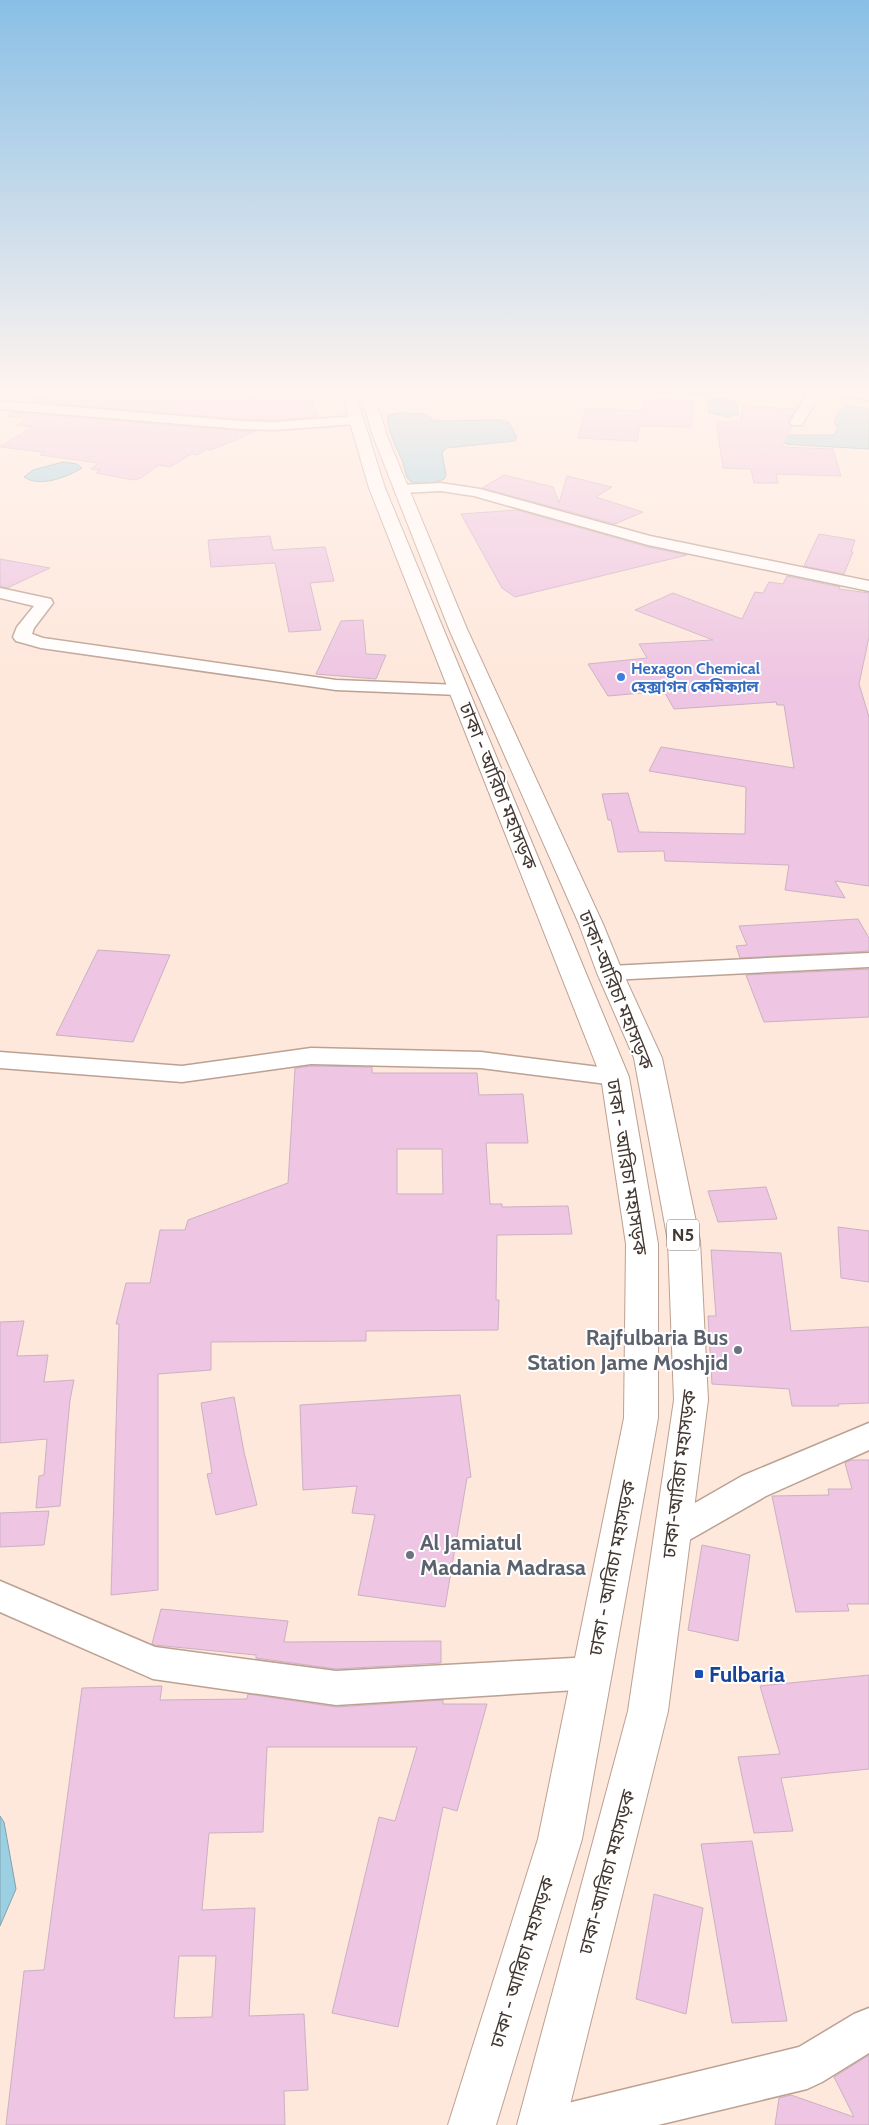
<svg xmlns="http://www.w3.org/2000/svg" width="869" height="2125" font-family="Cabin,'Noto Sans Bengali',sans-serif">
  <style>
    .water { fill: #9bd0e2; stroke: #81a2ad }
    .building { fill: #eec5e2; stroke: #cbb1c3; fill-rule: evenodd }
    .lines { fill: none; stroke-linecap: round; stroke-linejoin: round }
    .minor-casing { stroke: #bca193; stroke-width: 3 }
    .trunk-casing { stroke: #bca193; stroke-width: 2 }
    .minor { fill: #fff; fill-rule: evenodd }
    .trunk { fill: #fff; fill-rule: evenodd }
    .shop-dot { fill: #3f7fe0; stroke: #fff; stroke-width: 2 }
    .worship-dot { fill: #6b7280; stroke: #fff; stroke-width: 2 }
    .transit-dot { fill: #1a4fb4; stroke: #fff; stroke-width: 2 }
    .labels { text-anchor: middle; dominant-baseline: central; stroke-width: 4; stroke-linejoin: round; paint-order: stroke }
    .far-shop-label { font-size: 16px; font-weight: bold; fill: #366cbe; stroke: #fff; text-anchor: start }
    .shield { fill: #fff; stroke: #7b7470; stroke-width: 1 }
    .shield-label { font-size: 18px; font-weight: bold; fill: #433832 }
    .street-label { font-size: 19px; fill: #433832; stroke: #fff }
    .near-worship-label { font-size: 22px; font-weight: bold; fill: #5b616d; stroke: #fff; text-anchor: end }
    .near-transit-label { font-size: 22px; font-weight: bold; fill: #164399; stroke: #fff; text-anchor: start }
  </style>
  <rect width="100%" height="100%" fill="#fee7db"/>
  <!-- water -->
  <path class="water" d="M610,389h119l-2,4 -41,2z
    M715,397l21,5 3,12 -11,3 -19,-4 -2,-15z
    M847,405l22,4v40l-71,-4 -12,-1 -5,-4 8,-5h44l5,-6 -4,-7c2,-6 7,-14 13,-17z
    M399,413l26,1 10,7 65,-1 9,3 8,14 -2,4 -69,7 -4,5 4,22 -2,4c-8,4 -25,8 -34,2 -5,-4 -5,-13 -7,-18 -6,-16 -16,-30 -15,-48z
    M63,462l14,2 5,4c-15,9 -42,20 -58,9l9,-7z
    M0,1816l4,6 12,67 -16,37z"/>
  <!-- building -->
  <path class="building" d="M51,389h275l-13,12 4,16 -42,3 -34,-1 -211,-17z
    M645,398l49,3 -3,26 -51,-1 -3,15 -59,-3 8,-30 56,3z
    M744,406l52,3 -8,12 4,6 -10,20 51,2 8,27 -65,-2 2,9h-24l-3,-14 -28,-1 -7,-46h24z
    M14,412l227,19h15l-45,19 -4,-1 -10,6 -6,-1 -21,13 -11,-2 -18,13 -7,2 -38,-7 4,-3 -9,-1 8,-6 -59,-8 4,-3 -44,-5 32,-20 -15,-2 10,-7 -19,-2z
    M504,475l49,12 6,16 8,-27 45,11 -16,10 47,15 -28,12 -133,-36z
    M517,510l131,37 39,8 -172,42 -13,-9 -41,-74z
    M819,534l36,6 -4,12h2l-9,22 -40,-8z
    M270,536l3,14 52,-3 9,34 -24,2 11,47 -32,2 -14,-69 -64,4 -3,-27z
    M0,559l50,9 -43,20 -7,-2z
    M787,576l53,11 -1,2 30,4v44l-10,47 10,33v169l-34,-5 10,17 -60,-8 4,-25 -124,-4 -1,-10 -46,1 -7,-32h-3l-6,-26 26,-1 11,39 106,2 1,-47 -97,-16 12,-24 133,21 -10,-63h-7l-1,-3 -102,7 -10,-18 -56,5 -20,-32 59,-6 -8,-14 74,-4 -78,-30 38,-17 69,26 13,-27 8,1 6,-11 14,2z
    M363,620l3,34 20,1 -10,24 -60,-5 25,-53z
    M858,919l11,19v13l-129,7 -4,-12 11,-1 -8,-19z
    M98,950l72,5 -37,87 -77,-7z
    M869,969v48l-105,5 -18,-47z
    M311,1066l61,1v6h105l2,22 44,-1 5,49h-42l4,61h12v3l66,-1 4,28 -75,1 -1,65h3l-1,30 -132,1v10l-155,1v28l-53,4v216l-47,5 8,-271h-3l10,-41h24l10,-53h25l3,-10 100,-37 7,-115zM397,1149h45l1,45h-46z
    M766,1187l11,32 -59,3 -10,-31z
    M838,1227l31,4v51l-28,-4z
    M711,1250l70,3 10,78 78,-4v76l-31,1 1,2h-47l-3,-17 -77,-5 -4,-68h8z
    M24,1321l-7,35 31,-1 -4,27 30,-2 -4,20 -10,106 -24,2 3,-32 5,-1 3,-36 -47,4v-121z
    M460,1395l11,82 -4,1 -22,129 -87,-12 17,-80 -23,-2 5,-27 -54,4 -3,-85z
    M234,1397l10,55 13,53 -41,10 -9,-41 5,-1 -11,-70z
    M851,1460h18v144h-22l2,7 -53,1 -24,-116 57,-1 -1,-6h24l-7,-26z
    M49,1511l-5,34 -44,2v-34z
    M702,1545l48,10 -12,86 -50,-11z
    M161,1609l127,12 -4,21 157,-1v22l-105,6 -80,-11v-3l-102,-10 -2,-1z
    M869,1675v94l-88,9 12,53 -39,2 -16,-76 42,-3 -20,-68z
    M162,1686l-2,14 87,-1 1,-5 88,13 107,-7v4h44l-30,107 -14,-4 -45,220 -66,-14 47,-196 16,4 22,-74h-150l-4,85 -54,1 -7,77 53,-2 -6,108 55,-2 4,76 -24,1 1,34h-279l18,-154 20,-1 38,-282zM179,1956h37l-4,61 -38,1z
    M752,1841l35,180 -55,2 -31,-179z
    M654,1894l49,14 -17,106 -50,-15z
    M869,2055v70h-94l4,-27 12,-3 63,22 -20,-40z"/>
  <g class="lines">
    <!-- minor casing -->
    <g class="minor-casing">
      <path id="minor" d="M810,389h34l25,3v8l-49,-7 -18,32h-10l-2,-3z
        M0,401l241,20 34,1 81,-6 7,4 -7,4 -81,6 -34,-1 -241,-20z
        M441,483l39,6 170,47 219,45v10l-221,-46 -174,-49 -33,-5 -40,2 -5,-1 -2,-3 2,-3 5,-1z
        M0,588l51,11 2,4 -19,25 -2,6 11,4 293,42 123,5 6,1 3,4 -3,4 -6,1 -123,-5 -295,-42 -25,-7 -3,-4 4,-10 17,-21 -34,-8z
        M869,953v14l-259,13 -8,-2 -4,-5 4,-5 8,-2z
        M311,1048l170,4 134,17 9,2 4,6 -4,6 -9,2 -134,-17 -170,-4 -129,18 -182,-14v-16l182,14z
        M869,1423v27l-103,46 -82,47 -12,4 -12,-4 -5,-10 5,-10 82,-47z
        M0,1581l155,66 181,24 256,-14 13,4 5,12 -5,12 -13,4 -256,16 -183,-26 -153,-67z
        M869,2008v45l-47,29 -15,7 -149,36h-112l6,-16 16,-6 231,-56 55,-33z"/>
    </g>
    <!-- trunk casing -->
    <g class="trunk-casing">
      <path id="trunk" d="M340,389h14l31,99 244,589 29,167v174l-76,421 -86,286h-48l90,-286 86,-421 2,-174 -25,-167 -232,-589z
        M359,389h14l14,47 80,193 136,295 20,49 39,85 38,183 8,159 -40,311 -103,414h-48l111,-414 46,-311 -6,-159 -34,-183 -37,-85 -18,-49 -130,-295 -76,-193z"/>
    </g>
    <!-- minor -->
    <use href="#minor" class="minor"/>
    <!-- trunk -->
    <use href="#trunk" class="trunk"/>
  </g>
  <!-- sky -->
  <linearGradient id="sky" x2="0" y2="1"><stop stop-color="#89bfe6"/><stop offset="0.57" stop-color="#fff4ef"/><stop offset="1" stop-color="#fff4ef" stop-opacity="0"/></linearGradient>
  <rect width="869" height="686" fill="url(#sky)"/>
  <!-- markers -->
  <circle class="shop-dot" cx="621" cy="677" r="5"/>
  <g class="worship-dot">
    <circle cx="738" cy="1350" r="5"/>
    <circle cx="410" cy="1555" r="5"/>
  </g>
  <rect class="transit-dot" x="694" y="1669" width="10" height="10" rx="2.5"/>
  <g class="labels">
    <!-- far-shop labels -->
    <g class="far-shop-label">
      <text x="631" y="668">Hexagon Chemical<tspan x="631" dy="18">হেক্সাগন কেমিক্যাল</tspan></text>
    </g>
    <!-- shield labels -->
    <rect class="shield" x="667" y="1219.5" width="32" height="31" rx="4"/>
    <g class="shield-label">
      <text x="683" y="1235">N5</text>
    </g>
    <!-- street labels -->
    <g class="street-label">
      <text transform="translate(498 786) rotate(68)">ঢাকা - আরিচা মহাসড়ক</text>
      <text transform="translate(616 990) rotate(68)">ঢাকা-আরিচা মহাসড়ক</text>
      <text transform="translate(627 1167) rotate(81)">ঢাকা - আরিচা মহাসড়ক</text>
      <text transform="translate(679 1474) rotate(-83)">ঢাকা-আরিচা মহাসড়ক</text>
      <text transform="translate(612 1568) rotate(-79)">ঢাকা - আরিচা মহাসড়ক</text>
      <text transform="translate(607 1872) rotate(-75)">ঢাকা-আরিচা মহাসড়ক</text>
      <text transform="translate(522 1962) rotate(-73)">ঢাকা - আরিচা মহাসড়ক</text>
    </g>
    <!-- near-worship labels -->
    <g class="near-worship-label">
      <text x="728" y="1337">Rajfulbaria Bus<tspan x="728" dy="25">Station Jame Moshjid</tspan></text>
      <text x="420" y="1542" text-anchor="start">Al Jamiatul<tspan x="420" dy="25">Madania Madrasa</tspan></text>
    </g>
    <!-- near-transit labels -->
    <g class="near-transit-label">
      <text x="709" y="1674">Fulbaria</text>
    </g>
  </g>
</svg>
